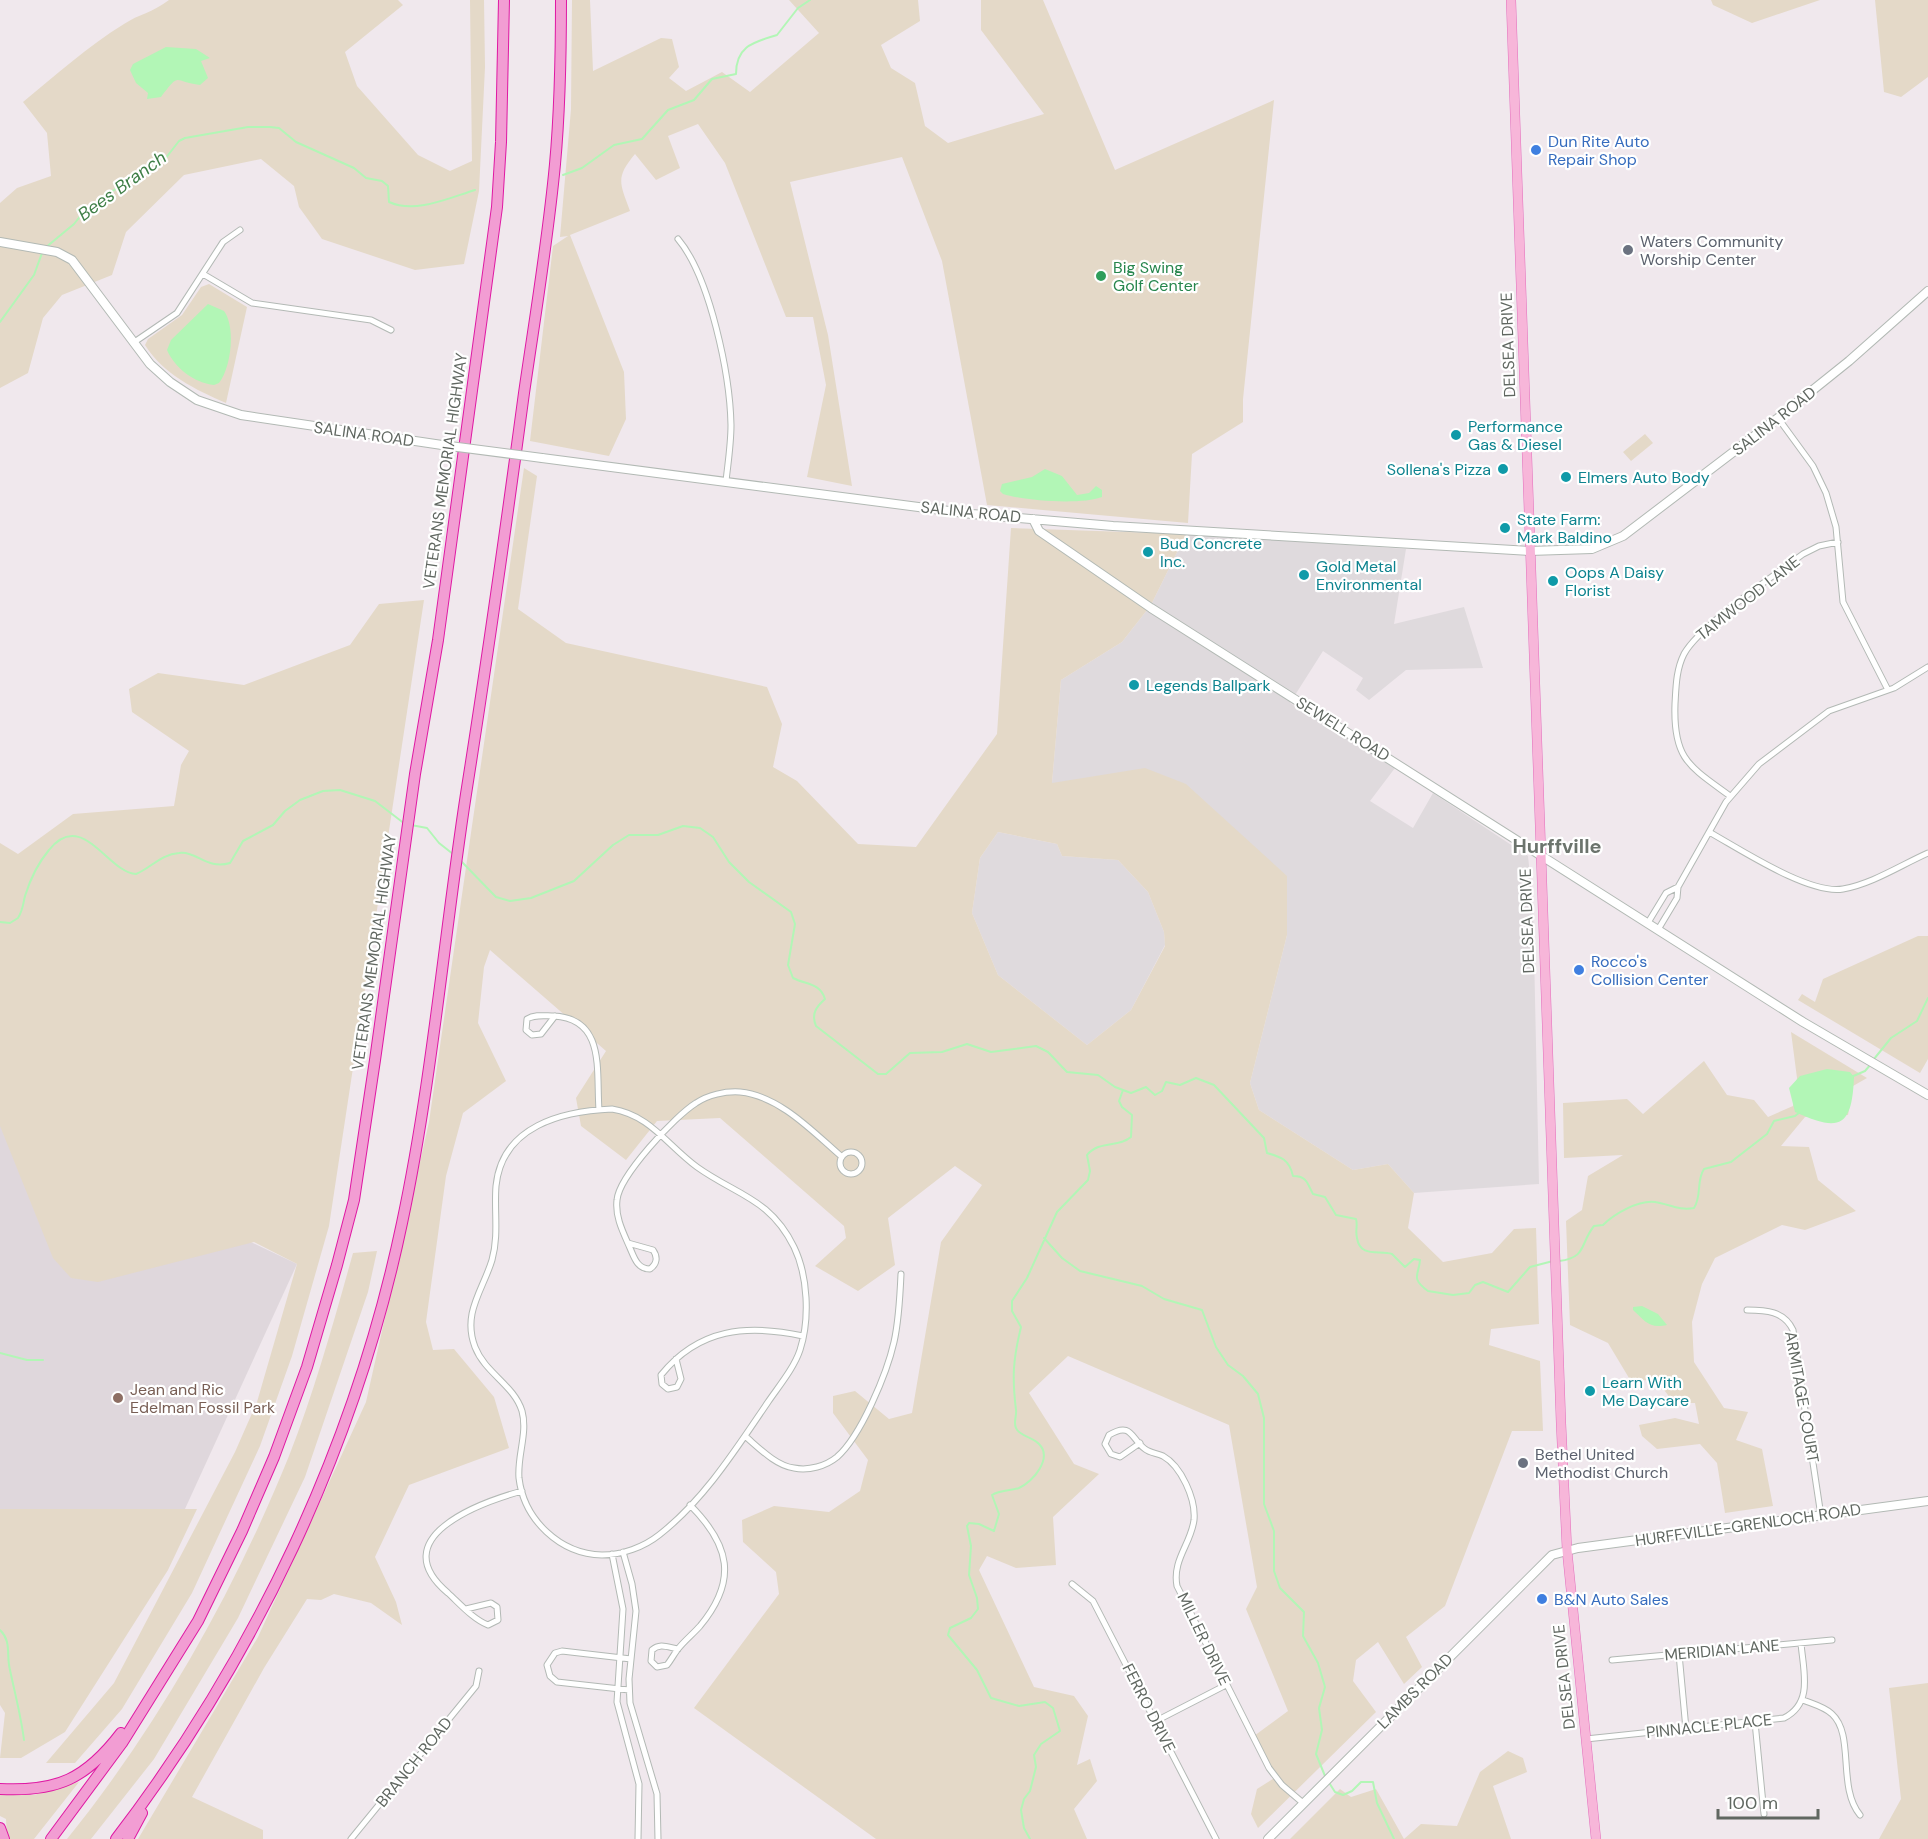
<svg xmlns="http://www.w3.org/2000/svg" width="1928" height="1839" font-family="'DM Sans',sans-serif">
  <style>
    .industrial { fill: #dfdadd }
    .education { fill: #dfd7dc }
    .green { fill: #e4d9c8; fill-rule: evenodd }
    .water { fill: #b2f6b6 }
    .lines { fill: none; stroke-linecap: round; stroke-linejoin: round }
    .stream { stroke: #b2f6b6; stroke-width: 2 }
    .street-casing { stroke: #b3b9b5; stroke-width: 7 }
    .secondary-casing { stroke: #b2b9b4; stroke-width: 10 }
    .primary-casing { stroke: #e36ebc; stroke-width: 10 }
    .highway-casing { stroke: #df19a3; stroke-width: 12 }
    .street { stroke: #fff; stroke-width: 5 }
    .secondary { stroke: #fff; stroke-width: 8 }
    .primary { stroke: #f7b6d9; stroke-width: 9 }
    .highway { stroke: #f29dd3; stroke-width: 10 }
    .secondary-bridge-casing { stroke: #b2b9b4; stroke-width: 10; stroke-linecap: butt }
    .secondary-bridge { stroke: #fff; stroke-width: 8 }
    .shop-dot { fill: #3f7fe0; stroke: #fff; stroke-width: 2 }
    .worship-dot { fill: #6b7280; stroke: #fff; stroke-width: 2 }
    .leisure-dot { fill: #2e9e5b; stroke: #fff; stroke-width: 2 }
    .culture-dot { fill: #0f9aa8; stroke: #fff; stroke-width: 2 }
    .education-dot { fill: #8d6e63; stroke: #fff; stroke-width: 2 }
    .labels { text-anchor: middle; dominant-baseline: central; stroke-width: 4.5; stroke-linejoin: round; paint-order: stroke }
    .shop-label { font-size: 16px; fill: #366cbe; stroke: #fff; text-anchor: start }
    .worship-label { font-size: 16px; fill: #5b616d; stroke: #fff; text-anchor: start }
    .leisure-label { font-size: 16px; fill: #27864d; stroke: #fff; text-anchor: start }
    .street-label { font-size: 16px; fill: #606761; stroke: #fff }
    .culture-label { font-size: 16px; fill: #0d838f; stroke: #fff; text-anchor: start }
    .education-label { font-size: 16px; fill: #785e54; stroke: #fff; text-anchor: start }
    .water-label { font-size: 18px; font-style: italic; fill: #3e7e46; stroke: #fff }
    .quarter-label { font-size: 20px; font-weight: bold; fill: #6c746d; stroke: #fff }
  </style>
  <rect width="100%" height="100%" fill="#f0e8ed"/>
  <!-- industrial -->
  <path class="industrial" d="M1186,534l220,15 -12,75 70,-17 19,61 -77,2 -37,30 -13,-10 7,-12 -40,-27 -33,52 105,65 -25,33 43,27 20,-35 95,63 5,49 6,279 -125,9 -26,-29 -35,6 -94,-60 -9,-27 37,-148 -235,-152 9,-103 61,-38 29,-37z
    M998,832l59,12 5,12 56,4 30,32 16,40 1,13 -34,65 -44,35 -89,-70 -26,-62 8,-55z"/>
  <!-- education -->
  <path class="education" d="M0,1122l297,142 -123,269 -174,29z"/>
  <!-- green -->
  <path class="green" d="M169,0h229l5,5 -58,47 12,34 61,69 32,16 22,-10 -2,-161h14l1,67 -6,124 -15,73 -49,6 -93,-31 -23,-32 -5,-21 -33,-27 -77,16 -58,57 -14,43 -50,20 -19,23 -15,55 -28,15v-185l17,-15 34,-12 -4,-43 -24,-31c33,-27 65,-56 101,-78 15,-10 28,-11 45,-24z
    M572,0h18l3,71 68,-33 11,1 7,28 -10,11 17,13 36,-19 28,20 69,-59 -30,-33h129l2,21 -39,24 10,23 24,15 10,43 23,17 96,-29 -63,-84v-30h62l72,170 159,-70 -31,299v23l-51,32 -4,69 -201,-18 -45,-244 -40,-104 -112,25 38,153 24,151 -45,-9 19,-92 -13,-68h-27l-61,-154 -27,-39 -30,12 12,32 -24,12 -21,-26c-20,24 -15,29 -5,57l-60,24 54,137 2,47 -17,37 -79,-15 23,-195 15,-10 -8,1 11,-128z
    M1711,0h109l-68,23 -39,-18z
    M1875,0h53v77l-27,20 -17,-5z
    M209,284l38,23 -21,96c-30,-13 -63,-29 -81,-58l3,-6 34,-24 19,-28z
    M1645,434l8,9 -22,18 -8,-9z
    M524,468l13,8 -19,133 48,34 201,44 15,37 -9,43 24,14 61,63 58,3 81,-113 14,-206 175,6 -35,71 -29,37 -61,38 -9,103 93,-15 41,16 101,92v59l-37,148 9,27 94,60 35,-6 26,29 -6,35 35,34 49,-9 22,-24 22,-1 3,96 -48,5 -2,16 51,16 3,70h-31l-67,175 -39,31 16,30 -18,17 -26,-42 -22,18 -3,21 23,31 -118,116 -7,-14 6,-25 19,-12 -22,-41 34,-25 -42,-102 11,-22 -28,-162 -161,-69 -39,37 45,71 25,10 -46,43 3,48 -40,3 -29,-12 -8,14 55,117 40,9 14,20 -11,49 13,-6 7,22 -23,28 13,30h-211l-182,-131 85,-114 -3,-22 -33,-30 -1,-22 32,-14 55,6 31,-21 8,-31 -35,-47v-17l22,-5 34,28 23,-6 29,-171 41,-57 -27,-19 -67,52 7,47 -37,26 -43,-25 31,-28 -2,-12 -124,-108 -63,3 -31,39 -45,-34 -5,-28 30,-47 -116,-101 -6,17 -6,56 28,58 -43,32 -17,63 -20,146 7,28 21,-1 40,48 15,51 -100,37 -34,72 21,45 6,23 -31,-22 -37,-9 -13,6 -14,-1 -43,69 -72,129 71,33v9h-125l120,-202 108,-235 63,-280zM998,832l59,12 5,12 56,4 30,32 16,40 1,14 -34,64 -44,35 -89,-70 -26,-62 8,-55z
    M424,600l-95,626 -37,130 -32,90 -68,147 -70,116 -47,54h-29l68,-80 121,-231 22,-50 40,-138 -43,-22 -156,40 -27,-4 -18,-20 -53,-132v-283l18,11 55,-40 101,-8 7,-41 8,-14 -57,-39 -3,-23 29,-16 86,12 106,-40 29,-41z
    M1918,936h10v123l-8,14 -122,-73 4,-6 13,8 8,-23z
    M1791,1032l76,46 -14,8 -5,29 -43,2 -24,29 28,1 9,33 38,31 -51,19 -23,-5 -67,33 -13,26 -10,38 2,40 30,46 24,4 -12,28 26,9 11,57 -48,7 -8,-50 -17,-19 -43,5 -15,-13 -3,-11 36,-7 24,6 -4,-21h-21l-16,-21 -29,-4 -21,-35 -38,-18 -4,-104 16,-11 6,-34 35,-21 -59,3 -1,-55 64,-4 16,15 61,-53 23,34 27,5 14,17 25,-11 4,-28z
    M377,1251l-9,41 -63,185 -67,141 -84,141 -63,80h-24c92,-114 167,-247 222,-383 26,-66 45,-135 64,-203z
    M0,1509h197l-29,61 -103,162 -44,26h-21l5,-45 -5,-8z
    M1928,1683v156h-49l22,-40 -12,-111z
    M1508,1751l15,7 4,14 -34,14 18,53h-221l50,-50 11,8 25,-8 28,50 17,-15 36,2 23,-54z
    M79,1782l-45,57h-27l-1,-20 -6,-3v-22l34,1z"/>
  <!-- water -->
  <path class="water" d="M166,47l30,2 14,9 -9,3 7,17 -8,7c-27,-3 -19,-14 -39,12l-14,2 1,-6 -12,-10 -6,-13 3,-6z
    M208,304l16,7c12,16 7,57 -5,72l-5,2c-20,-2 -40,-18 -47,-35l4,-10z
    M1045,469l17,7 15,19 12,-2 7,-7 6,4v7c-21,8 -77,4 -99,-3l-3,-3 2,-7 30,-7z
    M1827,1069l23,3 4,5c-2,49 -13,56 -59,35l-6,-24 11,-12z
    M1642,1306l16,8 9,11c-18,4 -22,-4 -34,-15v-3z"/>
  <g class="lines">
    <!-- stream -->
    <path class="stream" d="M563,175l19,-7 32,-23 28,-6 26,-29 26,-10 18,-21 24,-5c0,-29 19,-32 41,-39l21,-27 12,-8
      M45,248l29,-24 12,-15 68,-46 11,-4 14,-18 6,-3 63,-11h22l9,1 17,14 58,26 12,10 16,3 6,5 1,16c26,12 60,-4 86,-12
      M0,322l34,-47 8,-22
      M411,825l16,3 12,15 14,11
      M460,860l36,37 14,4 21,-3 43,-17 39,-36 16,-10h29l25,-9 17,2 13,9 16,25 20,20 42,30 4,12 -7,41 5,13c14,7 27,5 32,21 -9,8 -14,15 -9,27l62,48h8l24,-21 32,-1 25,-8 24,8 45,-6 12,6 19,20 31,3 17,12 16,6 15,-6 9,8 7,-4 4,-9 14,3 16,-7 18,7 50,53 3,15c14,4 22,6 26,23 14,0 14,7 20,18l12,3 11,18 20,4c2,6 -1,12 1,19 3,20 22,12 35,16l13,13 9,-8 6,1c-1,15 -10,18 8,31l25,4 16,-2 6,-8 8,-3 25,10 22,-25 23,-6
      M0,922l10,1 8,-5c5,-8 5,-14 7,-22 5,-16 13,-33 24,-46 33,-42 59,23 87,24 15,-6 25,-20 43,-21 18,-2 28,17 51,10l13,-22 30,-16 12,-14 15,-11 23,-9 17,-1 35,11 30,23
      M1874,1059l17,-21 26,-17 11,-23
      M1851,1077l14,-6 6,-7
      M1044,1238l18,20 18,13 62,15 22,13 38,11 14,37 12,18 15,11 15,18 6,24v86l10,27v40l6,17 24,24 -1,24 15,27 7,24 -6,21 3,22 -6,24 9,22
      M1559,1261c28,-3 21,-18 35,-35l9,-1c11,-11 35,-25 52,-23 14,2 24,9 39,6 8,-12 2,-27 10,-39l27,-7 36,-28 7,-13 21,-5 5,-4
      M0,1353l27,7h16
      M0,1630c12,11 6,26 10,40 5,24 11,46 14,70
      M1328,1781l7,11 8,3 9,-4 9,-9h12l4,21 17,36
      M1030,1839l-6,-11 -3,-18 3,-11 6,-8 6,-24 -2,-12 7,-11 19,-13 -7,-23 -8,-6 -26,4 -28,-8 -14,-28 -29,-35 2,-7 21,-10 7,-9 -1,-11 -8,-23 2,-29 -4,-20 2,-3 10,1 15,7 5,-17 -7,-19c8,-5 18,-4 27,-7 14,-6 34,-30 20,-44 -6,-7 -20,-8 -23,-16 -3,-6 1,-12 0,-18 -4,-33 -3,-50 5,-83l-9,-16v-10l15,-23 30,-66 31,-32 2,-9 -3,-16c12,-15 31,-7 44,-18l1,-22 -10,-8 -3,-6 4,-11"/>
    <!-- street casing -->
    <g class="street-casing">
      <path id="street" d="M678,239c32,38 52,136 53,186 0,19 -3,38 -5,56
        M203,274l49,29 119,17 20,10
        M133,343l44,-30 46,-71 17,-12
        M1778,418l35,48 13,27 10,34 7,75 45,88
        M1730,796c-41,-30 -57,-37 -55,-92 1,-17 1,-34 9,-50 15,-28 91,-79 119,-100l16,-8 19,-4
        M1709,832c31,17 100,63 134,57 29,-5 58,-24 85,-36
        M1649,921l17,-28 12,-6
        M1659,928l18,-30 1,-11 48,-85 33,-38 70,-53 65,-23 34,-21
        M555,1016l-14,18 -9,1 -6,-5 1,-11c8,-5 18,-3 27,-3 52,3 42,55 45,94
        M612,1109c38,6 55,36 85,58 39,28 73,31 97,80 14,29 16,72 6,103 -6,18 -21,36 -32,52 -32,47 -64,98 -109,133 -15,12 -37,20 -57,20 -42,-1 -78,-35 -83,-77 -2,-22 9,-45 3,-67 -8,-26 -37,-38 -47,-64 -13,-34 8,-57 17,-87 7,-25 2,-49 4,-74 6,-60 66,-75 116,-77z
        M840 1163a11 11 0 1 1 22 0a11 11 0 1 1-22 0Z
        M628,1243l25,7c5,7 4,14 -3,19 -13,0 -16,-12 -20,-21 -7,-16 -15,-31 -13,-48 2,-24 58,-84 79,-97 12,-8 29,-12 44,-11 40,4 73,40 102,65
        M1747,1310c19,0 37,1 46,20l28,186
        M676,1359l5,20 -4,8 -9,2 -6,-5 -1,-9c38,-47 86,-51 142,-39
        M745,1436c13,11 31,30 49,32 15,3 32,-2 43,-11 24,-21 50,-84 57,-115 5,-22 6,-45 7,-68
        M1140,1443l-20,14 -9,-3 -6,-10 4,-9c23,-14 22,4 36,14 5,4 12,4 18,7 18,10 33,43 31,64 -3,24 -22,40 -17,66l92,182 13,17 21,18
        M623,1552l9,32 4,27 -7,68 1,24 27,91 1,45
        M612,1554l11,55 -6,93 22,82 -1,55
        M1072,1584l21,17 123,238
        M466,1609l25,-6 6,4 1,13 -10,5c-15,-6 -28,-21 -40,-32 -65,-55 31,-90 74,-102
        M678,1649c-11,-2 -18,-6 -26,1l-1,11 6,6 10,-2c4,-5 7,-11 11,-16 6,-8 15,-15 22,-23 38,-46 30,-81 -10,-121
        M1679,1654l7,75
        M1612,1660l220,-20
        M629,1690l-72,-8 -7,-6 -3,-11 8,-12 7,-2 69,8
        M1803,1700c10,4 22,7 29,14 23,21 5,73 28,101
        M1156,1721l70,-36
        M1755,1722l9,92
        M1586,1739l198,-21c30,-15 19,-48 17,-75
        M351,1839l125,-153 3,-15"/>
    </g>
    <!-- secondary casing -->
    <g class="secondary-casing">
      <path id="secondary" d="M0,242l57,10 15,8 78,104 20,18 27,18 44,15 201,30
        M542,458l430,56 141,12 416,25 63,-2 31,-13 155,-118 71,-57 79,-70
        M1033,519l6,12 112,77 652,414 125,73
        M1268,1839l284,-284 26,-7 350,-47"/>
    </g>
    <!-- primary casing -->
    <g class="primary-casing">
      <path id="primary" d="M1511,0l50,1423 6,127 29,289"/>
    </g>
    <!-- highway casing -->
    <g class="highway-casing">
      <path id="highway" d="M0,1789c57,3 86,-10 121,-56
        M0,1828l4,11
        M51,1839l71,-96 76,-122 44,-90 32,-74 33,-90 30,-102 17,-65 21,-140 40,-286 23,-134 59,-433 4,-65 3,-142
        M116,1839c138,-180 239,-392 286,-616 30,-141 42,-286 64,-429 21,-133 40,-267 58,-401 11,-76 24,-153 31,-229 5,-54 6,-110 6,-164
        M128,1839l14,-26"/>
    </g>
    <!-- street -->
    <use href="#street" class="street"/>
    <!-- secondary -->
    <use href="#secondary" class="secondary"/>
    <!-- primary -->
    <use href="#primary" class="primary"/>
    <!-- highway -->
    <use href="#highway" class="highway"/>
    <!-- secondary-bridge casing -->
    <g class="secondary-bridge-casing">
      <path id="secondary-bridge" d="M442,445l100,13"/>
    </g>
    <!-- secondary-bridge -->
    <use href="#secondary-bridge" class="secondary-bridge"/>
  </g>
  <!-- markers -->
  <g class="shop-dot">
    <circle cx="1536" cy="150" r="6"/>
    <circle cx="1579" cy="970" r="6"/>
    <circle cx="1542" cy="1599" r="6"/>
  </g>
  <g class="worship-dot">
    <circle cx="1628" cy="250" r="6"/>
    <circle cx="1523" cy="1463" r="6"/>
  </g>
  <circle class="leisure-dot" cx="1101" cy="276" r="6"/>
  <g class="culture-dot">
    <circle cx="1456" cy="435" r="6"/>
    <circle cx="1503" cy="469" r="6"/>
    <circle cx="1566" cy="477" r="6"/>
    <circle cx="1505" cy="528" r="6"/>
    <circle cx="1148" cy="552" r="6"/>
    <circle cx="1304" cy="575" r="6"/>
    <circle cx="1553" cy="581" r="6"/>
    <circle cx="1134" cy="685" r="6"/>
    <circle cx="1590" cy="1391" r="6"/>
  </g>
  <circle class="education-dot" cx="118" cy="1398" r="6"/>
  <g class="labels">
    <!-- shop labels -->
    <g class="shop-label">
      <text x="1548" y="141">Dun Rite Auto<tspan x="1548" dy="18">Repair Shop</tspan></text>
      <text x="1591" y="961">Rocco's<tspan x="1591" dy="18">Collision Center</tspan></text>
      <text x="1554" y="1599">B&amp;N Auto Sales</text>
    </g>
    <!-- worship labels -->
    <g class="worship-label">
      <text x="1640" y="241">Waters Community<tspan x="1640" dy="18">Worship Center</tspan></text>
      <text x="1535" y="1454">Bethel United<tspan x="1535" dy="18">Methodist Church</tspan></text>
    </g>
    <!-- leisure labels -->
    <g class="leisure-label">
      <text x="1113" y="267">Big Swing<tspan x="1113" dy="18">Golf Center</tspan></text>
    </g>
    <!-- street labels -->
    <g class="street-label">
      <text transform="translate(1508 345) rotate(-92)">DELSEA DRIVE</text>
      <text transform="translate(1774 421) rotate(-38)">SALINA ROAD</text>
      <text transform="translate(364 434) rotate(8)">SALINA ROAD</text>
      <text transform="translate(445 471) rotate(-82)">VETERANS MEMORIAL HIGHWAY</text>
      <text transform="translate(971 512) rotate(6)">SALINA ROAD</text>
      <text transform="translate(1748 598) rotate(-38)">TAMWOOD LANE</text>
      <text transform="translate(1343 729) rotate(32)">SEWELL ROAD</text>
      <text transform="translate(1527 921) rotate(-92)">DELSEA DRIVE</text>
      <text transform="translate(374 952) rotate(-82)">VETERANS MEMORIAL HIGHWAY</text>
      <text transform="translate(1802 1397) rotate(80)">ARMITAGE COURT</text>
      <text transform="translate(1748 1525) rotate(-8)">HURFFVILLE-GRENLOCH ROAD</text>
      <text transform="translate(1204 1639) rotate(64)">MILLER DRIVE</text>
      <text transform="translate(1722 1650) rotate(-5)">MERIDIAN LANE</text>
      <text transform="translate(1564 1677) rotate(-96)">DELSEA DRIVE</text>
      <text transform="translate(1415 1691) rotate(-45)">LAMBS ROAD</text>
      <text transform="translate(1149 1708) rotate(63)">FERRO DRIVE</text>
      <text transform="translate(1709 1726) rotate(-6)">PINNACLE PLACE</text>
      <text transform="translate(414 1762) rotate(-51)">BRANCH ROAD</text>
    </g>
    <!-- culture labels -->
    <g class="culture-label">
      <text x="1468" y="426">Performance<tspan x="1468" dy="18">Gas &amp; Diesel</tspan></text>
      <text x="1491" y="469" text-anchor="end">Sollena's Pizza</text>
      <text x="1578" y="477">Elmers Auto Body</text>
      <text x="1517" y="519">State Farm:<tspan x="1517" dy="18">Mark Baldino</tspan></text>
      <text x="1160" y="543">Bud Concrete<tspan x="1160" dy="18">Inc.</tspan></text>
      <text x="1316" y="566">Gold Metal<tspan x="1316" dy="18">Environmental</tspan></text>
      <text x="1565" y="572">Oops A Daisy<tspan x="1565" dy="18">Florist</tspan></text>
      <text x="1146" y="685">Legends Ballpark</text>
      <text x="1602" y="1382">Learn With<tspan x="1602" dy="18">Me Daycare</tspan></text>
    </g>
    <!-- education labels -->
    <g class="education-label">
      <text x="130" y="1389">Jean and Ric<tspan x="130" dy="18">Edelman Fossil Park</tspan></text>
    </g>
    <!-- water labels -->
    <g class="water-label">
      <text transform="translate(122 186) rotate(-36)">Bees Branch</text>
    </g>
    <!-- quarter labels -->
    <g class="quarter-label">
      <text x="1557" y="846">Hurffville</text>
    </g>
  </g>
  <!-- scale -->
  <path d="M1718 1809v9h100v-9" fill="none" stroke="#606761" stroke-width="3"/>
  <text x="1727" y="1809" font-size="18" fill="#606761" stroke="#ffffff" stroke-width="4.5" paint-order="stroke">100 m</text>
</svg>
